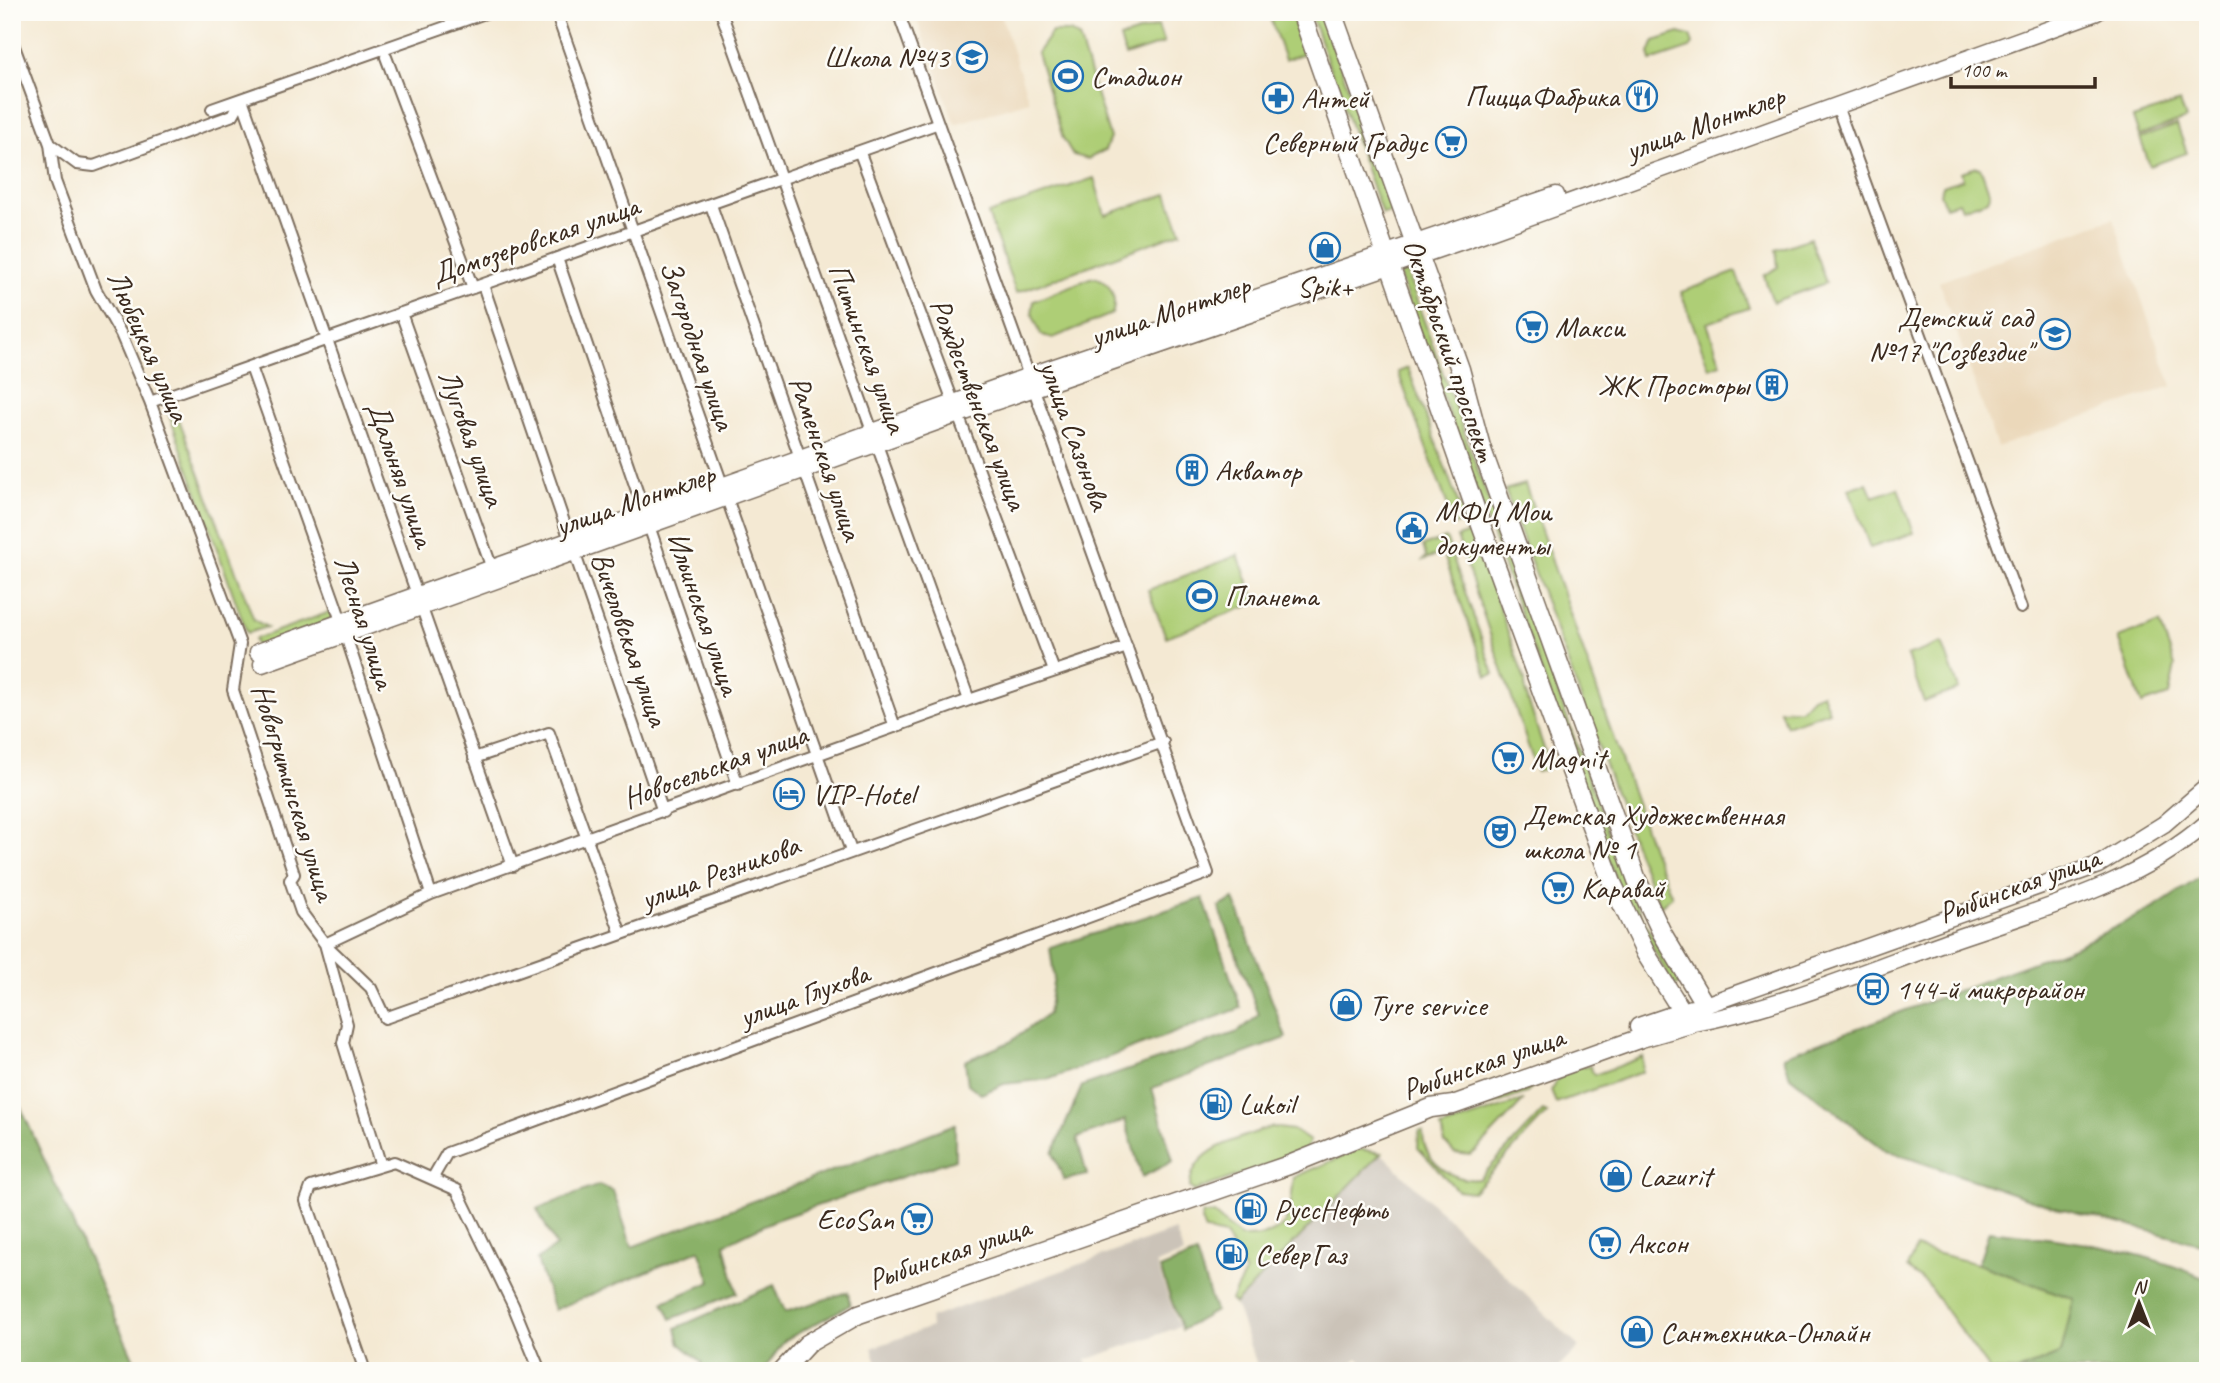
<svg xmlns="http://www.w3.org/2000/svg" width="2220" height="1383" font-family="Caveat,sans-serif">
  <style>
    .built { fill: #ebd8ba }
    .industrial { fill: #cbc3b8 }
    .green { fill: #aece76; stroke: #747c4a; stroke-width: 2 }
    .forest { fill: #8ab167; stroke: #626e42; stroke-width: 2 }
    .lines { fill: none; stroke-linecap: round; stroke-linejoin: round }
    .street-casing { stroke: #7c6d5d; stroke-width: 14 }
    .secondary-casing { stroke: #7c6d5d; stroke-width: 19 }
    .primary-casing { stroke: #7c6d5d; stroke-width: 21 }
    .street { stroke: #fff; stroke-width: 10 }
    .secondary { stroke: #fff; stroke-width: 16 }
    .primary { stroke: #fff; stroke-width: 18 }
    .labels { text-anchor: middle; dominant-baseline: central; stroke-width: 5; stroke-linejoin: round; paint-order: stroke }
    .poi-label { font-size: 30px; fill: #3b2a1e; stroke: #fdfcf7; text-anchor: start }
    .street-label { font-size: 30px; fill: #3b2a1e; stroke: #fdfcf7 }
  </style>
  <rect width="100%" height="100%" fill="#fdfcf7"/>
  <filter id="ink" filterUnits="userSpaceOnUse"><feTurbulence type="fractalNoise" baseFrequency=".0143" numOctaves="2"/><feDisplacementMap in="SourceGraphic" scale="14" xChannelSelector="R" yChannelSelector="G"/><feConvolveMatrix kernelMatrix="1 2 1 2 8 2 1 2 1" color-interpolation-filters="sRGB"/></filter>
  <filter id="wash" filterUnits="userSpaceOnUse"><feTurbulence type="fractalNoise" baseFrequency=".00686" numOctaves="4" result="noise"/><feDisplacementMap in="SourceGraphic" scale="28" xChannelSelector="R" yChannelSelector="G"/><feGaussianBlur stdDeviation="1.57" result="paint"/><feColorMatrix in="noise" values="0 0 0 0 0 0 0 0 0 0 0 0 0 0 0 0 0 1.4 0 .05"/><feComposite in="paint" operator="in"/></filter>
  <g filter="url(#wash)">
    <rect width="100%" height="100%" fill="#f4e9d3"/>
    <!-- built -->
    <path class="built" d="M914,12h86l29,89 -74,23z
      M2113,218l59,168 -175,61 -58,-165z"/>
    <!-- industrial -->
    <path class="industrial" d="M1381,1153l198,194 -24,24h-185l-12,-13 -14,13h-85l-24,-67z
      M1175,1230l9,24 -28,10 23,63 -93,33 3,11h-209l-8,-23 59,-21 -1,-9z"/>
    <!-- green -->
    <path class="green" d="M1268,12h23l14,41 -20,7z
      M1310,12h11l72,200 -11,2z
      M1158,26l6,17 -39,13 -5,-18z
      M1052,32h18l9,6 31,100 -5,12 -17,9 -15,-4 -10,-17 -26,-85z
      M1679,33l11,3 3,8 -3,4 -39,13 -2,-8 5,-12z
      M2180,102l6,17 -47,17 -6,-18z
      M2177,125l10,28 -37,13 -10,-28z
      M1977,167l4,2 9,26 -2,5 -26,9 -3,-7 -14,4 -5,-13 3,-7 20,-7 -2,-7z
      M1094,178l11,37 62,-21 14,38 -165,61 -28,-79z
      M1810,238l16,45 -53,19 -9,-26 14,-9 -2,-17z
      M1406,271l220,611 20,43 34,55 -2,5h-5l-56,-102 -218,-609z
      M1736,272l13,36 -42,15 14,41 -12,4 -28,-76z
      M1093,277c17,2 25,22 19,37l-59,24 -12,-3 -9,-22 2,-12z
      M1408,368l57,153 -10,4 -57,-153z
      M171,398l83,222 13,7 -20,6 -83,-233z
      M1867,483l6,14 25,-9 16,45 -44,15 -21,-59z
      M1525,484l128,367 19,45 -12,10 -22,-51 -133,-365z
      M1473,532l52,149v10l25,76 -13,5 -80,-235z
      M1446,538l48,136 -7,2 -44,-123 -20,7 3,-4 -3,-10z
      M1238,555l18,48 -90,34 -18,-47z
      M333,611l-1,9 -75,28 -3,-9z
      M2160,623l15,43 -6,29 -27,9 -24,-66z
      M1942,643l17,46 -35,13 -17,-46z
      M1822,693l7,18 -43,15 -6,-16 21,-1 11,-12z
      M1643,1057l-1,15 -86,31 -5,-12c7,-18 21,-27 39,-25l4,9z
      M1534,1085l-7,8 -83,28 7,-10z
      M1524,1100l-48,51 -6,4 -16,-2 -9,-10 -4,-15z
      M1543,1111l4,2 -74,79 -16,-2 -39,-42 1,-17h4c-1,29 29,52 56,48z
      M1271,1127l22,3 17,11 -5,11 -111,39 -4,-4c0,-39 52,-49 81,-60z
      M1359,1149l22,4 -146,151 -4,-4 14,-27 -20,-38 -20,-4 -4,-11 2,-6h11l26,23c51,1 49,-18 54,-60z
      M1916,1248l62,16 96,35 -13,54 -43,18h-28l-63,-87 -20,-16z"/>
    <!-- forest -->
    <path class="forest" d="M2208,872v374l-164,-42 -159,-54 -95,-74 -7,-20 296,-111 75,-37z
      M1203,898l38,110 -191,71 -46,5 -23,10 -13,-10 -3,-23 45,-19 38,-28 6,-37 -4,-29z
      M1234,899l52,139 -134,50 21,73 -31,16 -17,-57 -48,18 10,37 -23,5 -11,-27 29,-67 156,-54 21,-17 -40,-108z
      M12,1088l127,283h-127z
      M955,1124v35l-180,61 -50,24 12,49 -66,26 -8,-17 48,-20 -12,-32 -145,60 -17,-50 19,-14 -19,-37 62,-24 14,6 19,56z
      M1989,1231c76,8 149,17 219,49v91h-190l43,-18 13,-54 -96,-35z
      M1196,1254l19,57 -33,19 -22,-61z
      M774,1285l11,27 63,-20 2,13 -65,35 -22,31h-64l3,-9 -22,-18 -4,-16z"/>
  </g>
  <g filter="url(#ink)">
    <g class="lines">
      <!-- street casing -->
      <g class="street-casing">
        <path id="street" d="M556,12l295,839
          M721,12l248,688
          M12,41l38,103 5,37 41,109 25,44 29,68 90,242 -7,46 61,184 -4,6 11,32 24,32 22,80 -4,19 37,120
          M386,57l87,231
          M242,99l271,767
          M1837,106l184,502
          M212,109l276,-97
          M50,144l27,20 17,2 139,-51 9,-16
          M860,153l194,518
          M711,205l184,522
          M557,258l181,527
          M483,285l180,527
          M401,313l93,261
          M251,367l85,239 95,288
          M150,402l786,-278
          M1127,647l-158,53 -538,194 -106,50 46,44 14,30 778,-276
          M474,758l75,-25 72,201
          M432,1179l15,-26 761,-280 -310,-861
          M365,1371l-59,-170 5,-14 83,-25 63,28 56,115 27,66"/>
      </g>
      <!-- secondary casing -->
      <g class="secondary-casing">
        <path id="secondary" d="M258,652l788,-282 510,-175
          M262,664l694,-249 512,-176 629,-227
          M1705,1005l393,-140 66,-41 44,-38
          M1690,1024c87,-16 170,-51 253,-81 90,-32 191,-56 265,-121"/>
      </g>
      <!-- primary casing -->
      <g class="primary-casing">
        <path id="primary" d="M1301,12l180,513 131,358 34,71 44,70
          M1332,12l128,357 21,78 156,433 25,53 43,72 -15,19
          M1639,1027l53,-18
          M782,1371l25,-27 52,-30 430,-149 142,-57 22,-3 188,-67 49,-14"/>
      </g>
      <!-- street -->
      <use href="#street" class="street"/>
      <!-- secondary -->
      <use href="#secondary" class="secondary"/>
      <!-- primary -->
      <use href="#primary" class="primary"/>
    </g>
  </g>
  <!-- icons -->
  <defs>
    <g id="school-ring" transform="scale(1.575)"><circle r="9.5" fill="#fdfcf7" stroke="#1f6fb2" stroke-width="1.5"/><path d="M0-5L7-2L0 1L-7-2ZM-4 1L0 2.5L4 1V4Q0 6-4 4Z" fill="#1f6fb2"/></g>
    <g id="stadium-ring" transform="scale(1.575)"><circle r="9.5" fill="#fdfcf7" stroke="#1f6fb2" stroke-width="1.5"/><path d="M0-5a6.5 5 0 1 0 0 10a6.5 5 0 1 0 0-10ZM-3.5-1.8h7v3.6h-7Z" fill="#1f6fb2"/></g>
    <g id="restaurant-ring" transform="scale(1.575)"><circle r="9.5" fill="#fdfcf7" stroke="#1f6fb2" stroke-width="1.5"/><path d="M-5-6h1v4h1v-4h1v4h1v-4h1v5L-1.5 .5V6h-2V.5L-5-1ZM5-6V6H3V1.5H1.5Q1.5-4 5-6Z" fill="#1f6fb2"/></g>
    <g id="pharmacy-ring" transform="scale(1.575)"><circle r="9.5" fill="#fdfcf7" stroke="#1f6fb2" stroke-width="1.5"/><path d="M-2-6h4v4h4v4h-4v4h-4v-4h-4v-4h4Z" fill="#1f6fb2"/></g>
    <g id="supermarket-ring" transform="scale(1.575)"><circle r="9.5" fill="#fdfcf7" stroke="#1f6fb2" stroke-width="1.5"/><path d="M-6-5.5h2.5l.6 2H6L4.5 2H-2.5L-4.4-4H-6ZM-1.5 3.2a1.3 1.3 0 1 0 .1 0ZM3 3.2a1.3 1.3 0 1 0 .1 0Z" fill="#1f6fb2"/></g>
    <g id="shop-ring" transform="scale(1.575)"><circle r="9.5" fill="#fdfcf7" stroke="#1f6fb2" stroke-width="1.5"/><path d="M-5-2.5h2.3a2.7 3.5 0 0 1 5.4 0H5L5.5 6h-11ZM-1.5-2.5h3a1.5 2.3 0 0 0-3 0Z" fill="#1f6fb2"/></g>
    <g id="building-ring" transform="scale(1.575)"><circle r="9.5" fill="#fdfcf7" stroke="#1f6fb2" stroke-width="1.5"/><path d="M-4-6H4V6H1V3H-1V6H-4ZM-2.5-4.3h1.7v1.8h-1.7ZM.8-4.3h1.7v1.8H.8ZM-2.5-1h1.7V.8h-1.7ZM.8-1h1.7V.8H.8Z" fill="#1f6fb2"/></g>
    <g id="civic-ring" transform="scale(1.575)"><circle r="9.5" fill="#fdfcf7" stroke="#1f6fb2" stroke-width="1.5"/><path d="M-.6-6.5H3V-4.5H.6V-3L4-1V1h2V6H-6V1h2V-1L-.6-3ZM-1.2 2.5V6h2.4V2.5Z" fill="#1f6fb2"/></g>
    <g id="hotel-ring" transform="scale(1.575)"><circle r="9.5" fill="#fdfcf7" stroke="#1f6fb2" stroke-width="1.5"/><path d="M-6-4.5h1.5V1H6V5H4.5V3h-9V5H-6ZM-4 0a1.8 1.8 0 1 1 3.6 0ZM.5 0V-2.5h3Q6-2.5 6 0Z" fill="#1f6fb2"/></g>
    <g id="theatre-ring" transform="scale(1.575)"><circle r="9.5" fill="#fdfcf7" stroke="#1f6fb2" stroke-width="1.5"/><path d="M-5-5.5Q0-4 5-5.5V0Q5 5 0 6Q-5 5-5 0ZM-3.3-2.5H-1v1.5H-3.3ZM1-2.5H3.3v1.5H1ZM-2.8 1Q0 5.5 2.8 1Z" fill="#1f6fb2"/></g>
    <g id="bus-ring" transform="scale(1.575)"><circle r="9.5" fill="#fdfcf7" stroke="#1f6fb2" stroke-width="1.5"/><path d="M-5-6H5V4H4V6H2V4H-2V6H-4V4H-5ZM-3.5-4V0h7V-4ZM-3.5 1.2v1.5H-2V1.2ZM2 1.2v1.5H3.5V1.2Z" fill="#1f6fb2"/></g>
    <g id="fuel-ring" transform="scale(1.575)"><circle r="9.5" fill="#fdfcf7" stroke="#1f6fb2" stroke-width="1.5"/><path d="M-5.5-6h7V0h2V4h1.3V-2.5L3-4.5l.8-.8L6-3V5H2.5V1h-1V6h-7ZM-4.2-4.7v3.2H.2V-4.7Z" fill="#1f6fb2"/></g>
  </defs>
  <g fill-rule="evenodd">
    <use href="#school-ring" x="972" y="57"/>
    <use href="#stadium-ring" x="1068" y="76"/>
    <use href="#restaurant-ring" x="1642" y="96"/>
    <use href="#pharmacy-ring" x="1278" y="98"/>
    <use href="#supermarket-ring" x="1451" y="142"/>
    <use href="#shop-ring" x="1325" y="248"/>
    <use href="#supermarket-ring" x="1532" y="327"/>
    <use href="#school-ring" x="2055" y="334"/>
    <use href="#building-ring" x="1772" y="385"/>
    <use href="#building-ring" x="1192" y="470"/>
    <use href="#civic-ring" x="1412" y="528"/>
    <use href="#stadium-ring" x="1202" y="596"/>
    <use href="#supermarket-ring" x="1508" y="758"/>
    <use href="#hotel-ring" x="789" y="794"/>
    <use href="#theatre-ring" x="1500" y="832"/>
    <use href="#supermarket-ring" x="1558" y="888"/>
    <use href="#bus-ring" x="1873" y="989"/>
    <use href="#shop-ring" x="1346" y="1005"/>
    <use href="#fuel-ring" x="1216" y="1104"/>
    <use href="#shop-ring" x="1616" y="1176"/>
    <use href="#fuel-ring" x="1251" y="1209"/>
    <use href="#supermarket-ring" x="917" y="1219"/>
    <use href="#supermarket-ring" x="1605" y="1243"/>
    <use href="#fuel-ring" x="1232" y="1254"/>
    <use href="#shop-ring" x="1637" y="1332"/>
  </g>
  <g class="labels">
    <!-- poi labels -->
    <g class="poi-label">
      <text x="949" y="57" text-anchor="end">Школа №43</text>
      <text x="1091" y="76">Стадион</text>
      <text x="1619" y="96" text-anchor="end">ПиццаФабрика</text>
      <text x="1301" y="98">Антей</text>
      <text x="1428" y="142" text-anchor="end">Северный Градус</text>
      <text x="1325" y="286" text-anchor="middle">Spik+</text>
      <text x="2032" y="317" text-anchor="end">Детский сад<tspan x="2032" dy="34">№17 "Созвездие"</tspan></text>
      <text x="1555" y="327">Макси</text>
      <text x="1749" y="385" text-anchor="end">ЖК Просторы</text>
      <text x="1215" y="470">Акватор</text>
      <text x="1435" y="511">МФЦ Мои<tspan x="1435" dy="34">документы</tspan></text>
      <text x="1225" y="596">Планета</text>
      <text x="1531" y="758">Magnit</text>
      <text x="812" y="794">VIP-Hotel</text>
      <text x="1523" y="815">Детская Художественная<tspan x="1523" dy="34">школа № 1</tspan></text>
      <text x="1581" y="888">Каравай</text>
      <text x="1896" y="989">144-й микрорайон</text>
      <text x="1369" y="1005">Tyre service</text>
      <text x="1239" y="1104">Lukoil</text>
      <text x="1639" y="1176">Lazurit</text>
      <text x="1274" y="1209">РуссНефть</text>
      <text x="894" y="1219" text-anchor="end">EcoSan</text>
      <text x="1628" y="1243">Аксон</text>
      <text x="1255" y="1254">СеверГаз</text>
      <text x="1660" y="1332">Сантехника-Онлайн</text>
    </g>
    <!-- street labels -->
    <g class="street-label">
      <text transform="translate(1705 123) rotate(-20)">улица Монтклер</text>
      <text transform="translate(535 240) rotate(-19)">Домозеровская улица</text>
      <text transform="translate(1170 311) rotate(-19)">улица Монтклер</text>
      <text transform="translate(698 345) rotate(71)">Загородная улица</text>
      <text transform="translate(149 346) rotate(66)">Любецкая улица</text>
      <text transform="translate(868 348) rotate(70)">Питинская улица</text>
      <text transform="translate(1450 350) rotate(71)">Октябрьский проспект</text>
      <text transform="translate(979 404) rotate(69)">Рождественская улица</text>
      <text transform="translate(1075 435) rotate(70)">улица Сазонова</text>
      <text transform="translate(472 438) rotate(70)">Луговая улица</text>
      <text transform="translate(826 458) rotate(71)">Раменская улица</text>
      <text transform="translate(401 474) rotate(71)">Дальняя улица</text>
      <text transform="translate(635 500) rotate(-19)">улица Монтклер</text>
      <text transform="translate(704 613) rotate(71)">Ильинская улица</text>
      <text transform="translate(365 622) rotate(72)">Лесная улица</text>
      <text transform="translate(630 639) rotate(71)">Вичеловская улица</text>
      <text transform="translate(715 766) rotate(-20)">Новосельская улица</text>
      <text transform="translate(294 792) rotate(73)">Новогритинская улица</text>
      <text transform="translate(720 872) rotate(-20)">улица Резникова</text>
      <text transform="translate(2019 885) rotate(-20)">Рыбинская улица</text>
      <text transform="translate(804 995) rotate(-20)">улица Глухова</text>
      <text transform="translate(1483 1063) rotate(-19)">Рыбинская улица</text>
      <text transform="translate(949 1253) rotate(-19)">Рыбинская улица</text>
    </g>
  </g>
  <!-- margin -->
  <rect width="2220" height="1383" fill="none" stroke="#fdfcf7" stroke-width="42"/>
  <!-- north arrow -->
  <g transform="translate(2139 1303)" stroke="#fdfcf7" stroke-width="5" paint-order="stroke">
  <path d="M0-5L12 26L0 18L-12 26Z" fill="#3b2a1e"/>
  <text y="-10" font-size="19" font-weight="bold" text-anchor="middle" fill="#3b2a1e">N</text>
  </g>
  <!-- scale -->
  <path d="M1951 77v10h144v-10" fill="none" stroke="#3b2a1e" stroke-width="3.5"/>
  <text x="1961" y="77" font-size="21" fill="#3b2a1e" stroke="#fdfcf7" stroke-width="5" paint-order="stroke">100 m</text>
</svg>
